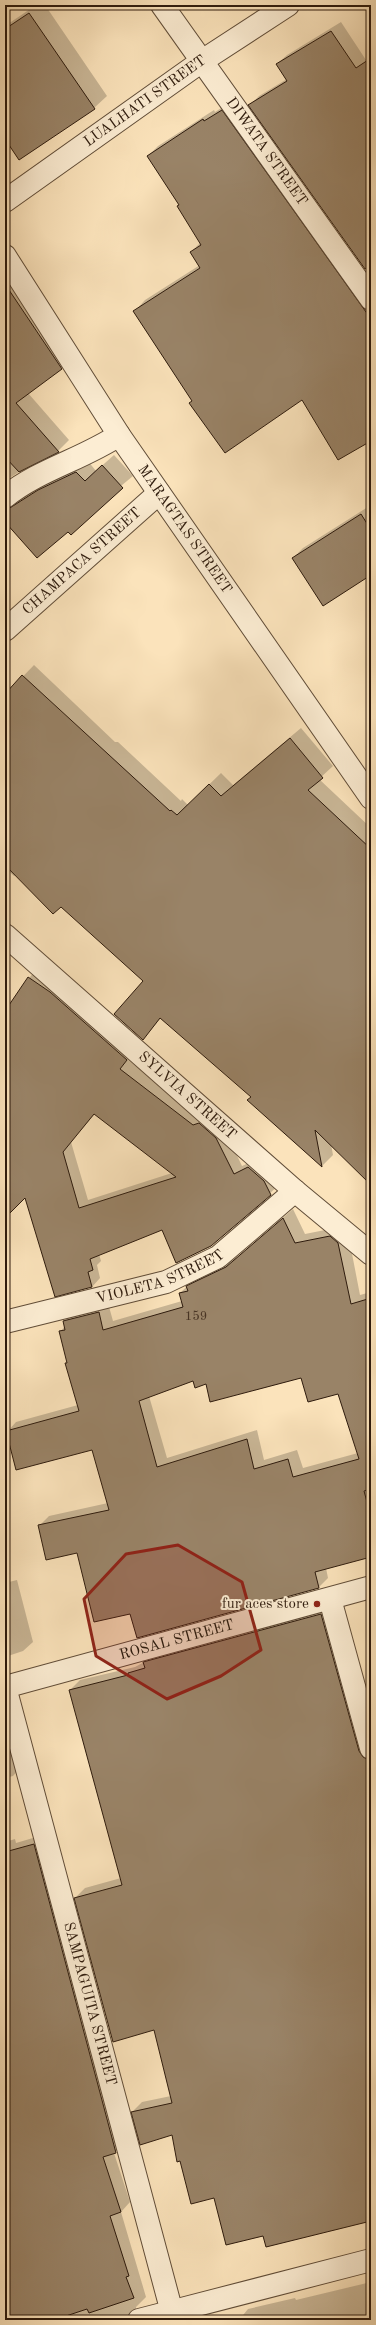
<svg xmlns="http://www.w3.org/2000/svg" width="376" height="2325" font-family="'Old Standard TT',serif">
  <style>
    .shadow { fill: #0003; fill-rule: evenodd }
    .building { fill: #998367; stroke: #2e1b0d; fill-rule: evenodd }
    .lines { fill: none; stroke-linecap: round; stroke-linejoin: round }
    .minor-casing { stroke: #614d38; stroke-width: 24 }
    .minor { stroke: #fcedd3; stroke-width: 22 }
    .marked { fill: #8f2418; fill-opacity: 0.2; stroke: #8f2418; stroke-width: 3; stroke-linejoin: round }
    .poi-dot { fill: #8f2418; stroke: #fcedd3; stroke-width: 1.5 }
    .labels { text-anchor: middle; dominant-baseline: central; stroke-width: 4; stroke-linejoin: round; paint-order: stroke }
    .number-label { font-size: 13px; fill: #493524 }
    .street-label { font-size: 15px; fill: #2e1b0d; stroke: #fcedd3 }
    .poi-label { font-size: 15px; fill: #2e1b0d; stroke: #fcedd3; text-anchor: end }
  </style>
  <rect width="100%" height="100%" fill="#fbe3bb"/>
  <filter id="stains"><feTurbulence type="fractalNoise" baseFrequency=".005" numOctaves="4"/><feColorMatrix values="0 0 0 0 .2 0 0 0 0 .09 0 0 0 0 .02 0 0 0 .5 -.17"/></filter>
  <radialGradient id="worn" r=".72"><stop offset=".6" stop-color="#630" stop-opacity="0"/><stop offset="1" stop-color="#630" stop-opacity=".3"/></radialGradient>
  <!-- shadow -->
  <path class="shadow" d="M36,5h9l62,91 -13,12 -89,29v-111z
    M341,22l25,38 5,-4v208l-121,-159 9,-9 28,-17 -10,-15 10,-9z
    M232,101l139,192v149l-69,-43 -109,2 -58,-90 10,-11 55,-35 -9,-13 10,-10 -21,-38 -32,-48 10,-10 56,-36 1,2z
    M5,248l68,109 -12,11 -33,25 41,47 -11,11 -33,17 -20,13z
    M114,455l19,21 -65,54 -63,-9v-34l45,-8 38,-18 8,10z
    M371,505v69l-78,-16 10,-10z
    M34,665l81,77h3l63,59 1,-2 6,6 33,-32 12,12 68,-57 32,38 -14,13 52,49v356l-40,-40 2,11 -11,11 -74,-66 4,-4 -91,-78 -18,21 1,-58 -83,-76 -45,-30 -2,1 -9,-8v-173z
    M37,969l98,82 -7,9 74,57 23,13 17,36 15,-7 22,26 -68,61 -48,-17 -64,25 2,7 -4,4 3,13 -8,9 -67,-91 -20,20 2,-206 22,-32zM95,1114l77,59 -84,27 -17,-58z
    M293,1209l12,25 35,-7 8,6 12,62 11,-3v264l-45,12 2,10 -9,9 -188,25 -54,-60 -38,-26 10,-10 59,-13 -15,-55 -86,-16 9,-10 62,-17 -12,-41 2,-2 -8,-30 5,-6 -1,-5 9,-10 35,-8 5,18 69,-20 -2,-8 17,-16 40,-20zM302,1377l37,16 19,60 -55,15 -6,-18 -33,10 -7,-30 -90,28 -18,-62 45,-16 13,3z
    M17,1580l16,62 -10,9 -18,6v-74z
    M331,1605l40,140v476l-107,14 -50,-38 -41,-63 -41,-22 10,-10 29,-6 -17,-67 -79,-131 10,-10 36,-10 -51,-188 10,-10 55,-13 11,-6 8,-8z
    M5,1709l18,56 -10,11 -8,2z
    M43,1835l83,307 -12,11 16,49 -9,10 25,85 -10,10v7l7,6h-138v-478l10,-3 1,4z
    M371,2282v38h-132l9,-11 47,-11 1,2z"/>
  <!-- building -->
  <path class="building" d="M29,13l66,96 -76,51 -14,-21v-110z
    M331,31l25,37 15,-10v207l-6,4 -117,-164 39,-24 -11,-17z
    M222,110l149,209v122l-33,19 -36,-60 -77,53 -36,-50 3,-2 -59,-90 67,-43 -10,-16 11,-7 -24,-39 2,-1 -32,-49 56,-37 1,2z
    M5,284l57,85 -46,34 43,49 -40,20 -14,-15z
    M102,465l21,23 -52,47 -3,-3 -31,26 -32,-36v-11l33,-21 38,-18 9,9z
    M361,514l10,16v45l-48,31 -31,-48z
    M22,675l148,136 1,-1 6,5 32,-31 12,12 69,-58 33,40 -15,12 63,59v336l-56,-55 7,37 -75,-67 4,-3 -91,-79 -17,22 -29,-26 29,-33 -82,-74 -8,7 -48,-49v-171z
    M28,977l22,15 77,68 -7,9 73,56 6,-2 17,15 18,36 14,-7 16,14 7,14 -60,51 -35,17 -14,-33 -72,29 3,11 -5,2 4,15 -37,10 -30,-99 -20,20v-207zM94,1114l82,63 -97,31 -16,-56z
    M283,1218l12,25 35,-7 8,7 13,61 20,-6v191l-7,2 7,26v40l-56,15 4,16 -182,50 -7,-24 -36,8 -17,-69 -31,7 -8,-35 71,-15 -17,-60 -76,20 -10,-39 73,-20 -14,-48h2l-8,-32 6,-1 -2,-9 36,-9 4,18 80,-23 -4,-14 9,-2 -2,-5 40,-19zM301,1378l7,24 30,-8 21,65 -66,18 -5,-18 -34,10 -7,-30 -90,28 -18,-66 54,-20 2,7 11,-4 4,18z
    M321,1614l38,137 4,6 6,3 2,7v454l-105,26 -3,-11 -37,9 -12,-47 -23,6 -11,-43 -3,1 -5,-27 -32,10 -9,-33 41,-9 -18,-73 -41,12 -39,-144 48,-13 -53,-195 59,-15v-2l17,-5 -2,-6z
    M34,1844l82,309 -13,4 18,55 -11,4 19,60 -3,1 8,21 -45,15 -2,-4 -33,11h-49v-468z"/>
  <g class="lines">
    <!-- minor casing -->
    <g class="minor-casing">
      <g id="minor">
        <path id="s1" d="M162,5l209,294"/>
        <path id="s2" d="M5,201l197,-140 86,-56"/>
        <path id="s3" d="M5,256l114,179 252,363"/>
        <path d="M5,497c33,-27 78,-38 114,-62"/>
        <path id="s4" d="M5,630l154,-137"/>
        <path id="s5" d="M5,935l290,256 76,63"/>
        <path id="s6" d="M5,1322l161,-40 52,-25 77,-66"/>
        <path d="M330,1599l41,149"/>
        <path id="s7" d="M5,1687l169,633"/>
        <path id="s8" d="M5,1687l366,-100"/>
        <path d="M139,2320l232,-60"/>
      </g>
    </g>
    <!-- minor -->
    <use href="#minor" class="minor"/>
  </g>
  <!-- marked area -->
  <path class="marked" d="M178,1545l64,37 19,68 -40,26 -54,23 -71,-43 -12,-57 42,-45z"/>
  <!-- markers -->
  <circle class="poi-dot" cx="317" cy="1604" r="4"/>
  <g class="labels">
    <!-- number labels -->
    <g class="number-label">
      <text x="196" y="1316">159</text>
    </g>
    <!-- street labels -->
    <g class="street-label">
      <text stroke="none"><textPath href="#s2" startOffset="172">LUALHATI STREET</textPath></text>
      <text stroke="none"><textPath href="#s1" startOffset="180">DIWATA STREET</textPath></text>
      <text stroke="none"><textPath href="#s3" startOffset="327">MARAGTAS STREET</textPath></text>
      <text stroke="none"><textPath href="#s4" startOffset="103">CHAMPACA STREET</textPath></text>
      <text stroke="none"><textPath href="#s5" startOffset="243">SYLVIA STREET</textPath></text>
      <text stroke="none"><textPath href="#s6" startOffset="162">VIOLETA STREET</textPath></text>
      <text stroke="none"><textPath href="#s8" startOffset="178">ROSAL STREET</textPath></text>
      <text stroke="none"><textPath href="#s7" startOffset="328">SAMPAGUITA STREET</textPath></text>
    </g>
    <!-- poi labels -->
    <g class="poi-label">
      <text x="309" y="1604">fur aces store</text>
    </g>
  </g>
  <!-- margin -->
  <rect width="376" height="2325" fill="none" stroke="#fbe3bb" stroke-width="20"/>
  <rect x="6" y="6" width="364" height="2313" fill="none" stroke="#2e1b0d" stroke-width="2"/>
  <rect x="10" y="10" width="356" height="2305" fill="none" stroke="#2e1b0d"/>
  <rect width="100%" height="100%" filter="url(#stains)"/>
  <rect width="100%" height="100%" fill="url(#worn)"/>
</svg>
